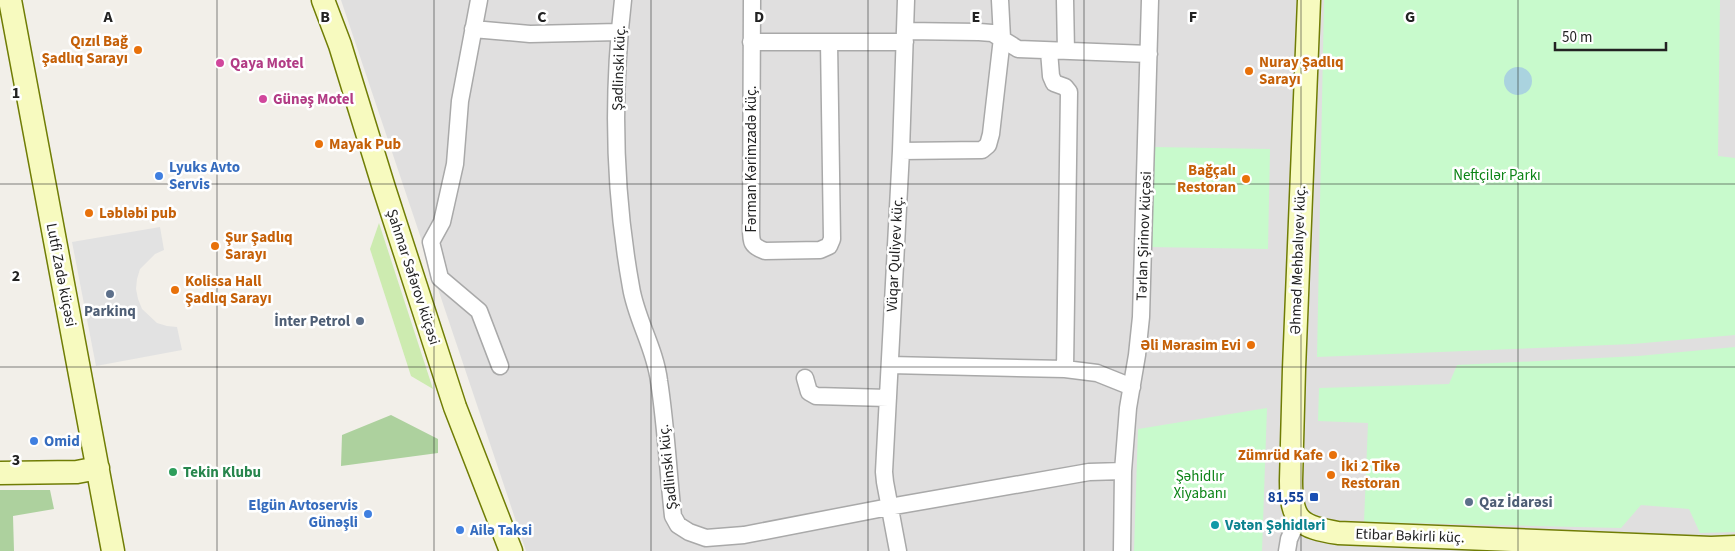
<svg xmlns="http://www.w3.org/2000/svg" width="1735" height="551" font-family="'Source Sans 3',sans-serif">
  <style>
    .residential { fill: #e0dfdf }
    .grass { fill: #cdebb0 }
    .forest { fill: #add19e }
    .park { fill: #c8facc }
    .parking { fill: #e2e2e2 }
    .water { fill: #aad3df }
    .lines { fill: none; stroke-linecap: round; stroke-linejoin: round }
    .street-casing { stroke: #a9a9a9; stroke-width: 19 }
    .secondary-casing { stroke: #707d05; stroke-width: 25 }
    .street { stroke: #fff; stroke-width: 16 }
    .secondary { stroke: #f7fabf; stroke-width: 22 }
    .grid { fill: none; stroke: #222; stroke-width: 1; stroke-opacity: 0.55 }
    .food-dot { fill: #e8710a; stroke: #fff; stroke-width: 2 }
    .hotel-dot { fill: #d1479c; stroke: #fff; stroke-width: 2 }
    .shop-dot { fill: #3f7fe0; stroke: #fff; stroke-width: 2 }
    .service-dot { fill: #5c6f8a; stroke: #fff; stroke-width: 2 }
    .leisure-dot { fill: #2e9e5b; stroke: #fff; stroke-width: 2 }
    .transit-dot { fill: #1a4fb4; stroke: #fff; stroke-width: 2 }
    .culture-dot { fill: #0f9aa8; stroke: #fff; stroke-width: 2 }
    .labels { text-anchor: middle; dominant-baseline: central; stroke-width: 5; stroke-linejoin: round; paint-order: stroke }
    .food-label { font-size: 15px; font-weight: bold; fill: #c56008; stroke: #fff; text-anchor: start }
    .hotel-label { font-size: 15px; font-weight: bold; fill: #b23c85; stroke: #fff; text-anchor: start }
    .street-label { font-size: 15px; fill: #222; stroke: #fff }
    .shop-label { font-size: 15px; font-weight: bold; fill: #366cbe; stroke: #fff; text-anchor: start }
    .park-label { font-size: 15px; fill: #0c8416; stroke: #fff }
    .service-label { font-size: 15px; font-weight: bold; fill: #4e5e75; stroke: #fff }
    .leisure-label { font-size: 15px; font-weight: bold; fill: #27864d; stroke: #fff; text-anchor: start }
    .transit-label { font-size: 15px; font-weight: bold; fill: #164399; stroke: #fff; text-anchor: end }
    .culture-label { font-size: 15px; font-weight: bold; fill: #0d838f; stroke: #fff; text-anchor: start }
    .grid-label { font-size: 16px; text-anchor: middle; font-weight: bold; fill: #222; stroke: #fff; stroke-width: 5; stroke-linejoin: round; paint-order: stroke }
  </style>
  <rect width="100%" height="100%" fill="#f2efe9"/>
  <!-- residential -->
  <path class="residential" d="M341,0h1394v551h-1209z"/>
  <!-- grass -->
  <path class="grass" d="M379,223l54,166 -22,-13 -41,-127z"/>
  <!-- forest -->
  <path class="forest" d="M391,415l47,24v14l-97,13 1,-31z
    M0,490h50l4,19 -41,7 1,35h-14z"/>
  <!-- park -->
  <path class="park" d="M1324,0h396l-2,156 17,2v177l-102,9 -316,13z
    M1154,147l116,2 -2,100 -118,-2z
    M1735,347v185l-35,1 -11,-24 -48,-4 -20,23 -257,-6 4,-99 -50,-2 1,-33 130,-4 8,-19 181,-9z
    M1267,408l-5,143h-128l4,-122z"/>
  <!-- parking -->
  <path class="parking" d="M160,227l4,23 -9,4 -15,15 -3,10 -1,10 2,10 4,10 15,14 10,3 10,1 5,23 -86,16 -24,-124z"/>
  <!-- water -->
  <path class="water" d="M1504 81a14 14 0 1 1 28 0a14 14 0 1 1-28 0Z"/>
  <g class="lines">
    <!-- street casing -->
    <g class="street-casing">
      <path id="street" d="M479,0l-19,101 -5,63 -13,58 -11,20 9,36 39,33 21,55
        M623,0c-11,95 -9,193 8,287 5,32 24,61 28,94 7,45 9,90 14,135l5,9 11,7 17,6 38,-3 145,-28 200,-35 34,-1 -1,80
        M752,0l-1,228c0,14 0,18 14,23l55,-1 9,-4 3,-7 -3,-197
        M1065,0l1,51
        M473,29l57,5 89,-2
        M905,31l74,1 13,1 26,16 131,5
        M751,42h154
        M1049,51l2,25 3,7 11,4 4,5 -4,277
        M901,151l81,-1 6,-5 3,-11 11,-96 -2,-38
        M890,365l175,4 32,4 35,14
        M805,378l4,14 7,4 72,2
        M1123,471l5,-63 9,-53 4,-38 9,-317
        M898,551l-13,-69 -1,-10 17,-321 5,-151
        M1287,551l2,-12 9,-20"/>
    </g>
    <!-- secondary casing -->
    <g class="secondary-casing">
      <path id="secondary" d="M10,0l103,551
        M323,0l17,45 44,143 71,219 56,144
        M1309,0l-15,369 -3,112c0,40 9,46 47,52l373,15 24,-1
        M0,473l77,-1 21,-4"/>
    </g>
    <!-- street -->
    <use href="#street" class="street"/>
    <!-- secondary -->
    <use href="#secondary" class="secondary"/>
  </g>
  <!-- grid -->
  <path class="grid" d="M217,0v551M434,0v551M651,0v551M868,0v551M1084,0v551M1301,0v551M1518,0v551M0,184h1735M0,367h1735"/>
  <!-- markers -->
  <g class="food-dot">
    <circle cx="138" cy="50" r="5"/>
    <circle cx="1249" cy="71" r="5"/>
    <circle cx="319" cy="144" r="5"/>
    <circle cx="1246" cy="179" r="5"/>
    <circle cx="89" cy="213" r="5"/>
    <circle cx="215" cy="246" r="5"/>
    <circle cx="175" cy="290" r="5"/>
    <circle cx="1251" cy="345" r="5"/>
    <circle cx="1333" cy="455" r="5"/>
    <circle cx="1331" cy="475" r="5"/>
  </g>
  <g class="hotel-dot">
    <circle cx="220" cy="63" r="5"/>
    <circle cx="263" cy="99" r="5"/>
  </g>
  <g class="shop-dot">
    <circle cx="159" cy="176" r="5"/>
    <circle cx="34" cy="441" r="5"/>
    <circle cx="368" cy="514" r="5"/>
    <circle cx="460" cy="530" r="5"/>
  </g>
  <g class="service-dot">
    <circle cx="110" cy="294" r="5"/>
    <circle cx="360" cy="321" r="5"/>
    <circle cx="1469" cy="502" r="5"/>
  </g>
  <circle class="leisure-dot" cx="173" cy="472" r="5"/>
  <rect class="transit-dot" x="1309" y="492" width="10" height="10" rx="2.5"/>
  <circle class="culture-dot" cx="1215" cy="525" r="5"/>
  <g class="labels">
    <!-- food labels -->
    <g class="food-label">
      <text x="128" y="41" text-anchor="end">Qızıl Bağ<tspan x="128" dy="17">Şadlıq Sarayı</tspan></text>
      <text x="1259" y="62">Nuray Şadlıq<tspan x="1259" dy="17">Sarayı</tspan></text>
      <text x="329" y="144">Mayak Pub</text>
      <text x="1236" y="170" text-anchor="end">Bağçalı<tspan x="1236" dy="17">Restoran</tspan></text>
      <text x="99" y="213">Ləbləbi pub</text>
      <text x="225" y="237">Şur Şadlıq<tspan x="225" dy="17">Sarayı</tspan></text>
      <text x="185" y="281">Kolissa Hall<tspan x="185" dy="17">Şadlıq Sarayı</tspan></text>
      <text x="1241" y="345" text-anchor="end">Əli Mərasim Evi</text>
      <text x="1323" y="455" text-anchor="end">Zümrüd Kafe</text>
      <text x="1341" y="466">İki 2 Tikə<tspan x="1341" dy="17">Restoran</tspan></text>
    </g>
    <!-- hotel labels -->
    <g class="hotel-label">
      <text x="230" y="63">Qaya Motel</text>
      <text x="273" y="99">Günəş Motel</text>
    </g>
    <!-- street labels -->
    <g class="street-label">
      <text transform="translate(619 68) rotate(-88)">Şadlinski küç.</text>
      <text transform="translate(751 159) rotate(-90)">Fərman Kərimzadə küç.</text>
      <text transform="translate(1144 236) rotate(-88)">Tərlan Şirinov küçəsi</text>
      <text transform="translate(895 254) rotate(-87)">Vüqar Quliyev küç.</text>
      <text transform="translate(1298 260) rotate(-88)">Əhməd Mehbalıyev küç.</text>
      <text transform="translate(61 275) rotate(79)">Lutfi Zadə küçəsi</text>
      <text transform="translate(413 277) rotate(72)">Şahmar Səfərov küçəsi</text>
      <text transform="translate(668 467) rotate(-96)">Şadlinski küç.</text>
      <text transform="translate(1410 536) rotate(2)">Etibar Bəkirli küç.</text>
    </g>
    <!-- shop labels -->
    <g class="shop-label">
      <text x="169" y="167">Lyuks Avto<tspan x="169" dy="17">Servis</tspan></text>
      <text x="44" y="441">Omid</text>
      <text x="358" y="505" text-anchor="end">Elgün Avtoservis<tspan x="358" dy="17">Günəşli</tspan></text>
      <text x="470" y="530">Ailə Taksi</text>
    </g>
    <!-- park labels -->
    <g class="park-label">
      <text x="1497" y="175">Neftçilər Parkı</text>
      <text x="1200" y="476">Şəhidlır<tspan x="1200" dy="17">Xiyabanı</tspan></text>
    </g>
    <!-- service labels -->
    <g class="service-label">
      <text x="110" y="311">Parkinq</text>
      <text x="350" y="321" text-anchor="end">İnter Petrol</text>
      <text x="1479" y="502" text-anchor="start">Qaz İdarəsi</text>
    </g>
    <!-- leisure labels -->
    <g class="leisure-label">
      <text x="183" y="472">Tekin Klubu</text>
    </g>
    <!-- transit labels -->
    <g class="transit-label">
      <text x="1304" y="497">81,55</text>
    </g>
    <!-- culture labels -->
    <g class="culture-label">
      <text x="1225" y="525">Vətən Şəhidləri</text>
    </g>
  </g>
  <g class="grid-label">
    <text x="108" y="22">A</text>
    <text x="325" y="22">B</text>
    <text x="542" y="22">C</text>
    <text x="759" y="22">D</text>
    <text x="976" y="22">E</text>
    <text x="1193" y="22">F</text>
    <text x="1410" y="22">G</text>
    <text x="16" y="98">1</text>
    <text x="16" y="281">2</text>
    <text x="16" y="465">3</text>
  </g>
  <!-- scale -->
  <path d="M1555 42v8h111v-8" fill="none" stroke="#222222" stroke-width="2.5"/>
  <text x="1562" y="42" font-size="15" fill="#222222" stroke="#ffffff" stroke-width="4" paint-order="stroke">50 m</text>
</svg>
